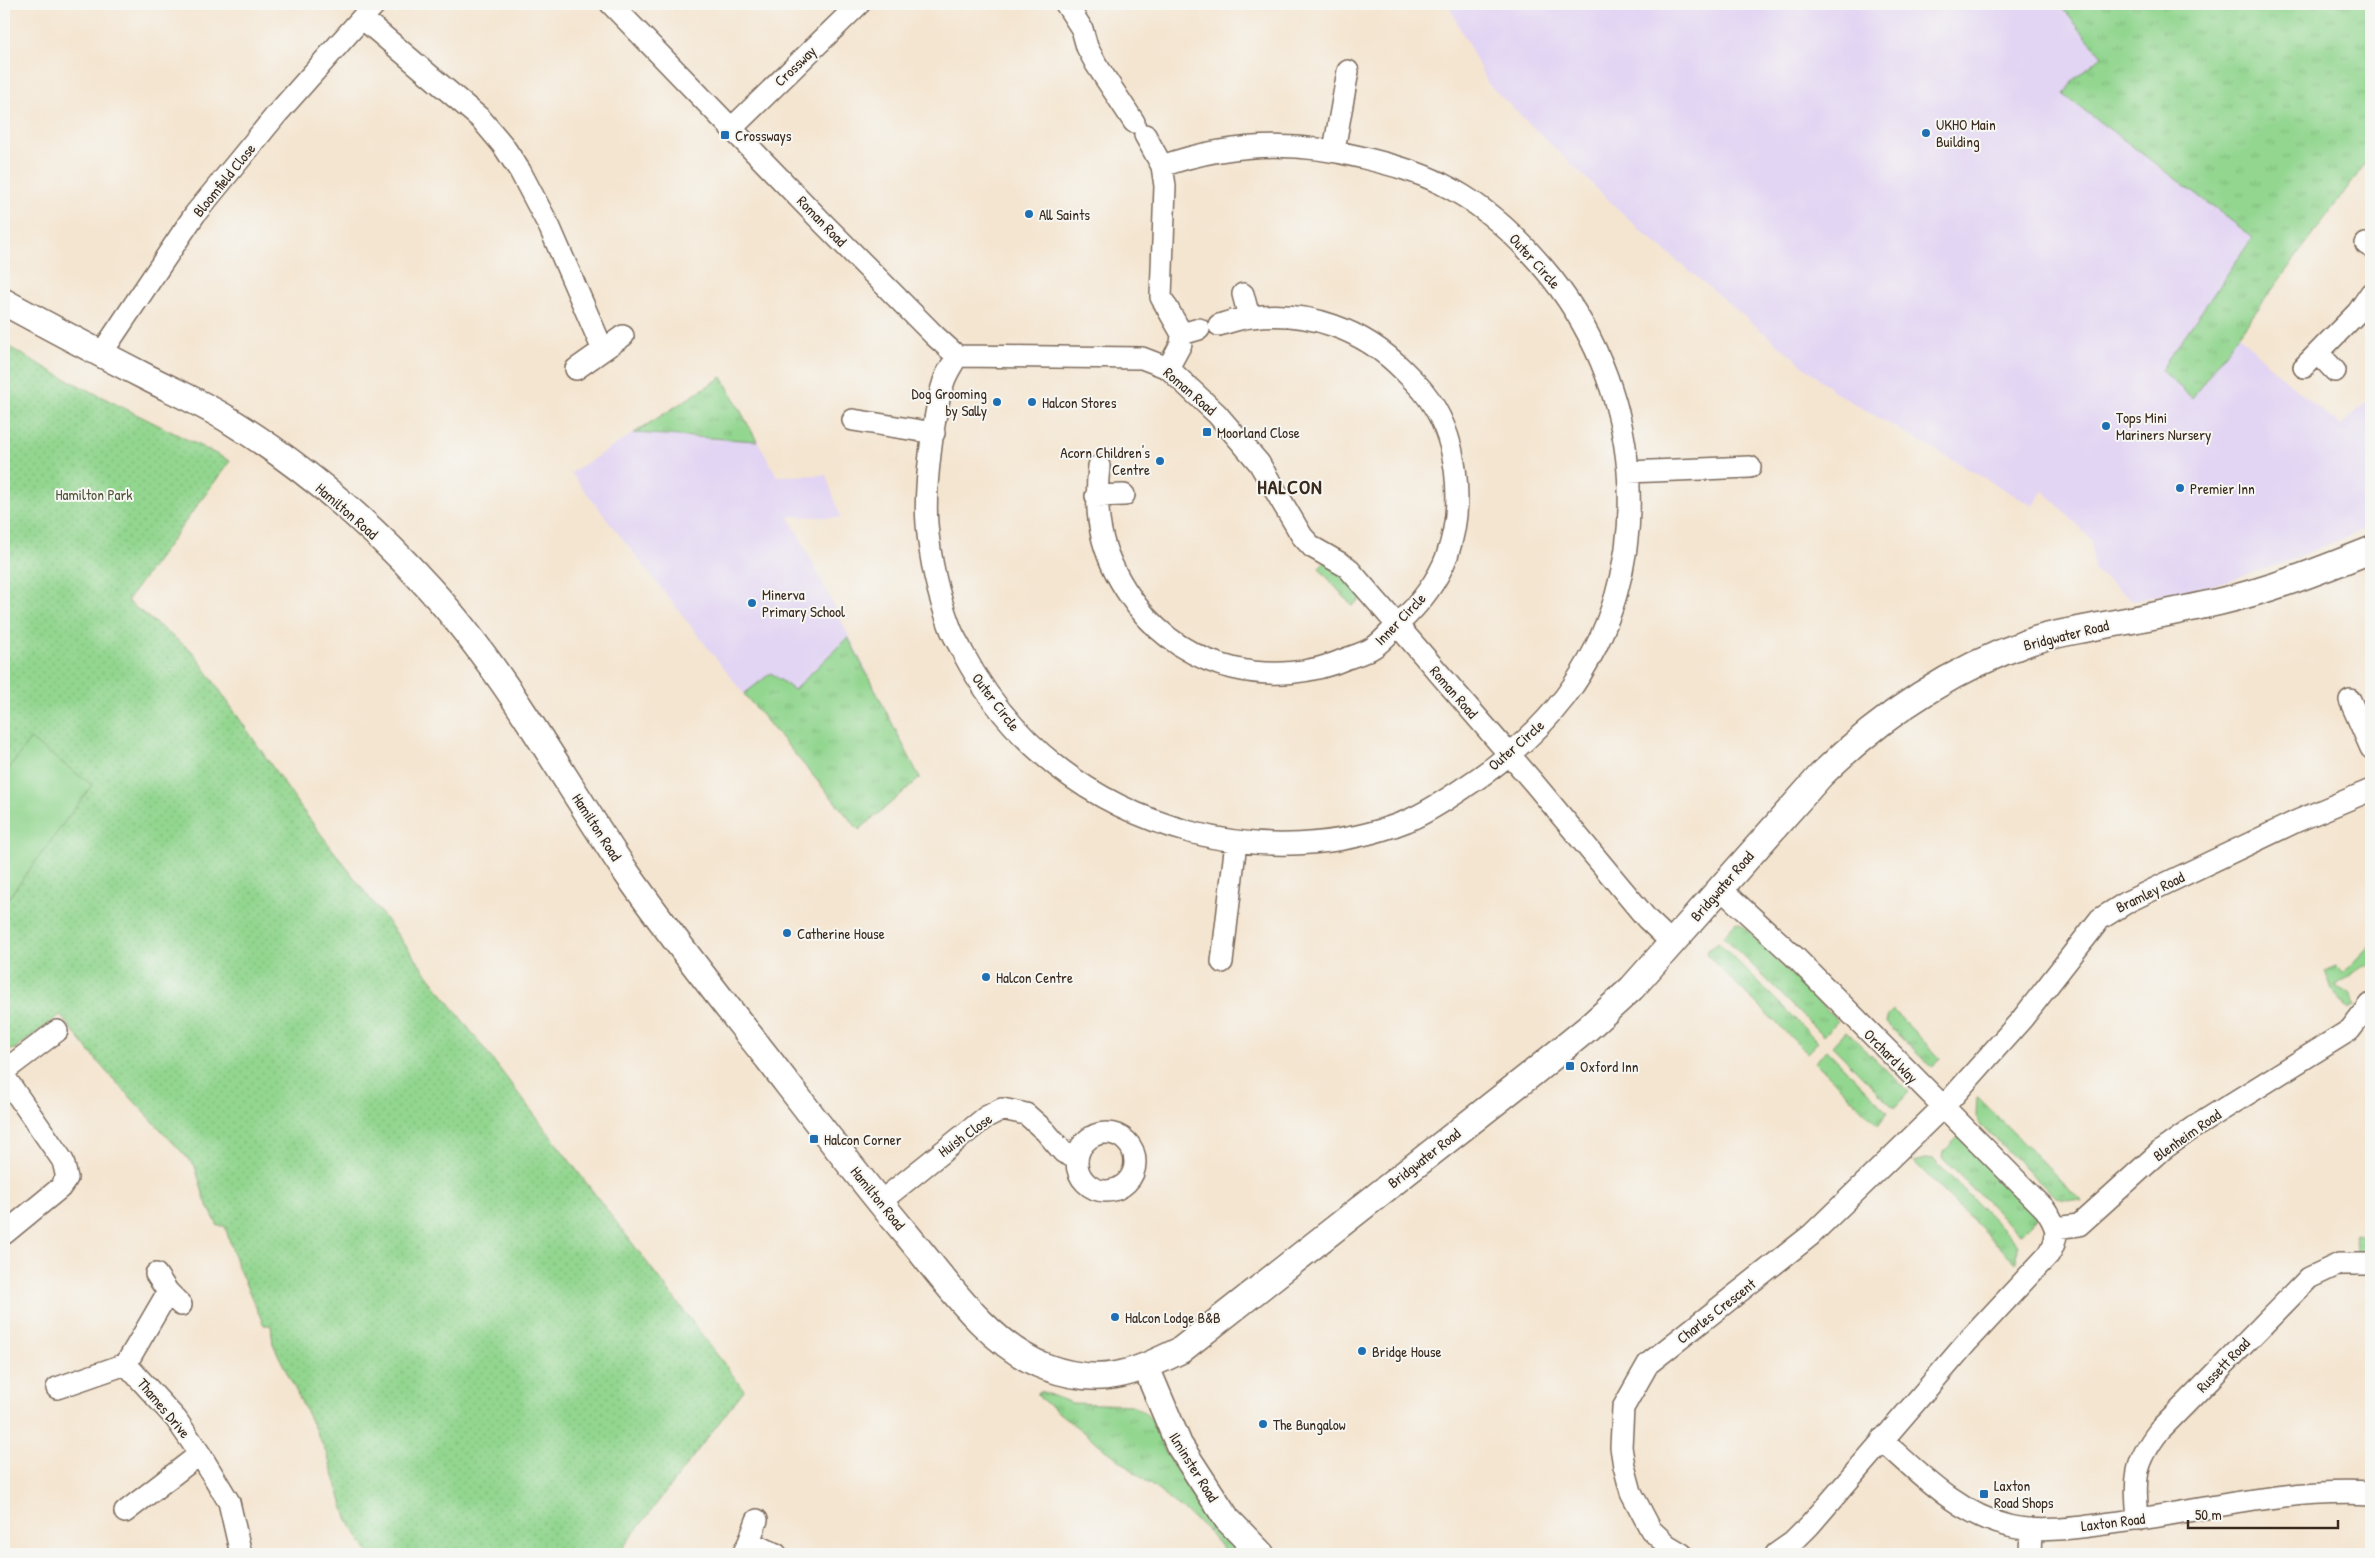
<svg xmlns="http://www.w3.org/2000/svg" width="2375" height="1558" font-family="'Patrick Hand',sans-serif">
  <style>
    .built { fill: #e2d4f3 }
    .grass { fill: url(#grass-tufts); stroke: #668056 }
    .park { fill: url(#park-dots); stroke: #668056 }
    .pitch { fill: #92d68f; stroke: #668056 }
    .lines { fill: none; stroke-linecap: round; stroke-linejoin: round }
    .minor-casing { stroke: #7c6b5c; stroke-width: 24 }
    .tertiary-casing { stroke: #7c6b5c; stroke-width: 29 }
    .minor { stroke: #fff; stroke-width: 21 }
    .tertiary { stroke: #fff; stroke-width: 26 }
    .poi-dot { fill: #1f6fb2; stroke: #f6f6f2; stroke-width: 2 }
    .labels { text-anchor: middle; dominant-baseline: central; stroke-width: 4; stroke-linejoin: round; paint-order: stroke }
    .street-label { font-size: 15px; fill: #3b2a1e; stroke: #f6f6f2 }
    .poi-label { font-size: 15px; fill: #3b2a1e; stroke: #f6f6f2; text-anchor: start }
    .park-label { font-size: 15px; fill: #51553a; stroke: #f6f6f2 }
    .district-label { font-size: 20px; font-weight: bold; letter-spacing: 1px; fill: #3b2a1e; stroke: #f6f6f2 }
  </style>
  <defs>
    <pattern id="grass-tufts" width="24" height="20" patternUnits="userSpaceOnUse" patternTransform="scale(1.25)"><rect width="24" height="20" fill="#92d68f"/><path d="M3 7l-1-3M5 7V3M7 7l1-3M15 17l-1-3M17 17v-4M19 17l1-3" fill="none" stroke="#7fb87b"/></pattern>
    <pattern id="park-dots" width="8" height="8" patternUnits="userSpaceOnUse" patternTransform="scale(1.25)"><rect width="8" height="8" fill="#92d68f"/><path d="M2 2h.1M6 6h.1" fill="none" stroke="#7fb87b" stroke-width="1.8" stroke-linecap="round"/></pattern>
  </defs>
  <rect width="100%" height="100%" fill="#f6f6f2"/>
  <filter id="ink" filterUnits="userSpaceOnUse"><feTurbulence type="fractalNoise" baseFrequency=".02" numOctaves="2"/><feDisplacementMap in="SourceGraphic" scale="10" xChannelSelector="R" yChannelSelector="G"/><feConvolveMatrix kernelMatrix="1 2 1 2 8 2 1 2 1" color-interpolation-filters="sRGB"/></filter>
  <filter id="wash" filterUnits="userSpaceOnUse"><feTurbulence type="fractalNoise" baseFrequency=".0096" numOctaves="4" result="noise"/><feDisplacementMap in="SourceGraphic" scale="20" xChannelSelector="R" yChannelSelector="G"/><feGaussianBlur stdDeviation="1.12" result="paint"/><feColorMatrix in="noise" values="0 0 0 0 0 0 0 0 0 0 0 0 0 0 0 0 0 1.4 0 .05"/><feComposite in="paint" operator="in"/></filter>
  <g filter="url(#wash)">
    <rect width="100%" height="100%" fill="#f4e5d0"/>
    <!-- built -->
    <path class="built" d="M1448,4h923v152l-132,179 36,36 65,55 31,-28v129l-88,36 -73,23 -77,14 -39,-30 -3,-31 -48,-49 -10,16 -194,-111 -200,-166 -151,-145z
      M722,377l55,99 49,-1 15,43 -52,-2 131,262 -61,52 -115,-136 -173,-221z"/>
    <!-- grass -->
    <path class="grass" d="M2069,4h302v152l-179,242 -31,-28 92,-133 -189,-142 10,-16 28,-23 -39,-47z
      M722,377l35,64 -123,-8z
      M1330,556l39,37 -17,13 -33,-38z
      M848,637l72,141 -61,52 -115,-136 27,-21 23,17z
      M1736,922l5,2 97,97 -15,15 -100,-100z
      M1718,942l100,100 -11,11 -100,-98 -1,-3z
      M2371,944v22l-6,-1 -30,21 17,9 3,11 -6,3 -18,-19 -7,-19 12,-5 7,7z
      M1893,1010l47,48 -8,10 -46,-45 2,-8z
      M1846,1031l63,61 -15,16 -62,-62z
      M1827,1050l61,62 -10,13 -63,-63z
      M1977,1096l105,106 -26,-4 -77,-75 -3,-6z
      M1959,1136l80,80 -17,17 -3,1 -77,-76 1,-6z
      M1926,1159l8,1 80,80 3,5 -1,18 -102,-101z
      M2354,1234l17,3 -3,20 -11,-1z
      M1040,1391l32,12 60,2 12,7 7,7 14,32 26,42 53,61h-17l-20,-24 -15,-13 -152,-119 -3,-4z"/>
    <!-- park -->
    <path class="park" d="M4,344l56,32 170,85 -103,140 67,52 104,151 446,586 -126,164h-249l-22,-36 -20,-64 -54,-110 -2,-19h-7l-27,-60 -12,-39h-7l-13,-26 -10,-34 -92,-98 -43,-53 -45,34 -11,2z"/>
    <!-- pitch -->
    <path class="pitch" d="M30,739l62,46 -88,119v-128z"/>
  </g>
  <g filter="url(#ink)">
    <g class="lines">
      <!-- minor casing -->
      <g class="minor-casing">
        <path id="minor" d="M611,4l213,220 111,112 22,20 185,2 26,10 49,46 42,49 43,73 10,11 35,20 187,216 113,136 25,24
          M1066,4l16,25 5,18 9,17 38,58
          M362,18l13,-14
          M732,128l127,-124
          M1145,135l17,31 3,20 -4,111 21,37 -1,10 -13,24
          M1334,150l14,-79
          M2366,244l5,3
          M1243,294l6,23
          M1182,334l17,-5
          M603,350l20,-14
          M2318,353l17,18
          M101,354l94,-140 81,-99 86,-97 119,101 21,25 18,27 30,57 53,122 -27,19
          M957,356c-4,8 -10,16 -13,25 -11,33 -20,109 -17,143 3,35 11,71 23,103 3,9 9,17 13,26 48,91 127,152 227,179 70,19 149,16 217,-11 21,-9 39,-21 58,-34 37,-24 73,-55 100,-90 94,-125 81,-300 -14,-420 -29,-36 -66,-72 -109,-93 -25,-13 -54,-20 -82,-27 -67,-17 -133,-14 -198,9
          M2304,367l54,-55 13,-19
          M853,420l81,13
          M1099,466c-6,56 4,95 38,140 50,65 138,84 211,52 9,-3 19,-6 26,-11 9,-6 16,-15 24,-23 20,-18 39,-42 49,-68 18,-52 12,-121 -24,-165 -6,-7 -13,-14 -19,-20 -41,-42 -96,-61 -153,-54 -11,1 -22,5 -32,8
          M1628,472l122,-5
          M1096,496l28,-1
          M2350,700l21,48
          M1720,888l74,68 251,253c12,17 15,27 4,45l-81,87 -158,184 -17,17 -17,12
          M1222,962l14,-120
          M4,1071l53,-40
          M4,1076l59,85 4,17 -7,10 -56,46
          M1077 1162a29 29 0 1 1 58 0a29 29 0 1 1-58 0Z
          M880,1202l106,-85 16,-8 24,5 19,17 18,21 14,7
          M2055,1228l24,-3 83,-75 34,-24 154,-96 19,-25
          M156,1274l12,18 13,13
          M126,1364l50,55 24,35 29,48 12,52
          M57,1388l69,-24 42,-72
          M1882,1440c38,34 76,74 127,86 30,8 72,1 103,-3 86,-11 171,-35 259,-30
          M125,1512l75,-58
          M2138,1520c-3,-41 -5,-55 21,-89l150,-153 30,-14h32
          M749,1542l8,-22
          M743,1554l6,-12 27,12
          M1682,1554l-15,-9 -16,-15 -20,-38 -7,-26 -3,-19 2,-39 25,-44 163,-129 62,-60 75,-73 74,-83 78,-100 29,-18 168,-80 74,-31
          M2030,1554l1,-25"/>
      </g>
      <!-- tertiary casing -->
      <g class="tertiary-casing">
        <path id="tertiary" d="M4,302c46,25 93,50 140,74 29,15 60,28 88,46 72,45 140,103 197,166 78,86 134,191 199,287 44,63 93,124 141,185 44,57 88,115 134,170 40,47 84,115 143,137 54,20 86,7 135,-17l353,-278 54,-44 44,-40 189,-213c60,-59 129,-105 208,-133 23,-8 47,-11 70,-16 40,-7 79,-15 119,-24 53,-12 103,-32 153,-52
          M1146,1367l33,78 48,74 34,35"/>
      </g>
      <!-- minor -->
      <use href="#minor" class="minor"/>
      <!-- tertiary -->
      <use href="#tertiary" class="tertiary"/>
    </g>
  </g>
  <!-- markers -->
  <g class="poi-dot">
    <circle cx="1926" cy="133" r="5"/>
    <rect x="720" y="130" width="10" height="10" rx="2.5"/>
    <circle cx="1029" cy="214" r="5"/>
    <circle cx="997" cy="402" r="5"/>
    <circle cx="1032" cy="402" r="5"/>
    <circle cx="2106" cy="426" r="5"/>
    <rect x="1202" y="427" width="10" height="10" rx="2.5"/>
    <circle cx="1160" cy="461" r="5"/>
    <circle cx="2180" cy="488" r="5"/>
    <circle cx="752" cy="603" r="5"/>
    <circle cx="787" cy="933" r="5"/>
    <circle cx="986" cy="977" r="5"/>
    <rect x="1565" y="1061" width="10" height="10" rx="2.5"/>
    <rect x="809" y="1134" width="10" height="10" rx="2.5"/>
    <circle cx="1115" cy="1317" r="5"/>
    <circle cx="1362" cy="1351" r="5"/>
    <circle cx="1263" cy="1424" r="5"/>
    <rect x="1979" y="1489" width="10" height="10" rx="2.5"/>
  </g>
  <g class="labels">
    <!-- street labels -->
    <g class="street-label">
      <text transform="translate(795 66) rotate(-44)">Crossway</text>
      <text transform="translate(224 180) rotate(-51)">Bloomfield Close</text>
      <text transform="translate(822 221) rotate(46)">Roman Road</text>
      <text transform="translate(1535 261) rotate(48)">Outer Circle</text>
      <text transform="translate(1190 391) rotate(41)">Roman Road</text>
      <text transform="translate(347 511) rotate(41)">Hamilton Road</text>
      <text transform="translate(1400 619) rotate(-46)">Inner Circle</text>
      <text transform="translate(2066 635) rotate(-14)">Bridgwater Road</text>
      <text transform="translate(1454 692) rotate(49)">Roman Road</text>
      <text transform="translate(996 702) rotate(53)">Outer Circle</text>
      <text transform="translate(1516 745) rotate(-41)">Outer Circle</text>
      <text transform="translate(597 827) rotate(57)">Hamilton Road</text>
      <text transform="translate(1722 886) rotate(-49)">Bridgwater Road</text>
      <text transform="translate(2150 892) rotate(-26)">Bramley Road</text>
      <text transform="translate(1891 1056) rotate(45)">Orchard Way</text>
      <text transform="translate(965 1135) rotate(-36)">Huish Close</text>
      <text transform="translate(2187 1135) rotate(-35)">Blenheim Road</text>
      <text transform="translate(1424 1158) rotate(-38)">Bridgwater Road</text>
      <text transform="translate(878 1198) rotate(51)">Hamilton Road</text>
      <text transform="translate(1716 1311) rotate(-38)">Charles Crescent</text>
      <text transform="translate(2223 1365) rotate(-46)">Russett Road</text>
      <text transform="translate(164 1408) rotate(50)">Thames Drive</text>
      <text transform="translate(1194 1467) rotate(58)">Ilminster Road</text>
      <text transform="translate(2113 1522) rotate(-7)">Laxton Road</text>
    </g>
    <!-- poi labels -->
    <g class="poi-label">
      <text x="1936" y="124">UKHO Main<tspan x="1936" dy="17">Building</tspan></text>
      <text x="735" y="135">Crossways</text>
      <text x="1039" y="214">All Saints</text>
      <text x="987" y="393" text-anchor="end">Dog Grooming<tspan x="987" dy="17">by Sally</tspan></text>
      <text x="1042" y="402">Halcon Stores</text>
      <text x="2116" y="417">Tops Mini<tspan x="2116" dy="17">Mariners Nursery</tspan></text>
      <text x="1217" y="432">Moorland Close</text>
      <text x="1150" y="452" text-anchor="end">Acorn Children's<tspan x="1150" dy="17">Centre</tspan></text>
      <text x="2190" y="488">Premier Inn</text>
      <text x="762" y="594">Minerva<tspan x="762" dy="17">Primary School</tspan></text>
      <text x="797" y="933">Catherine House</text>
      <text x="996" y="977">Halcon Centre</text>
      <text x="1580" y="1066">Oxford Inn</text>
      <text x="824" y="1139">Halcon Corner</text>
      <text x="1125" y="1317">Halcon Lodge B&amp;B</text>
      <text x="1372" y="1351">Bridge House</text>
      <text x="1273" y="1424">The Bungalow</text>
      <text x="1994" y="1485">Laxton<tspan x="1994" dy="17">Road Shops</tspan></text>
    </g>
    <!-- park labels -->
    <g class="park-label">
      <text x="94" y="494">Hamilton Park</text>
    </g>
    <!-- district labels -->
    <g class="district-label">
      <text x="1290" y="486">HALCON</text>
    </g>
  </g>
  <!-- margin -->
  <rect width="2375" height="1558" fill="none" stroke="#f6f6f2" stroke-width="20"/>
  <!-- scale -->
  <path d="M2188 1520v8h150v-8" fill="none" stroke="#3b2a1e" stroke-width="2.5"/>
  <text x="2195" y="1520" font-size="15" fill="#3b2a1e" stroke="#f6f6f2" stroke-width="4" paint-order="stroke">50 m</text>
</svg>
